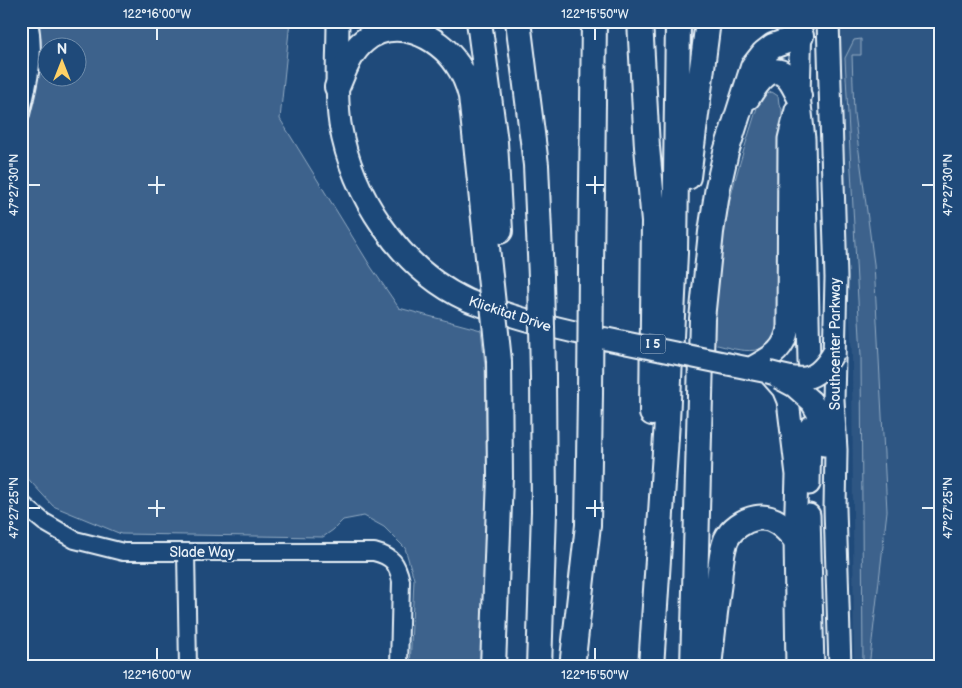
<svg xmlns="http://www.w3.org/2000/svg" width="962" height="688" font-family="'Balsamiq Sans',sans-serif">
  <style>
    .built { fill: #2e5683 }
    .green { fill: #3c628c; stroke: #92aac2; fill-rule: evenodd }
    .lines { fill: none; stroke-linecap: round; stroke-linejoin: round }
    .minor-casing { stroke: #e8f1f8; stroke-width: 20 }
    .major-casing { stroke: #e8f1f8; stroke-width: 25 }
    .highway-casing { stroke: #e8f1f8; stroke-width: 28 }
    .minor { stroke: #1f4a7a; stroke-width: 16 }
    .major { stroke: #1f4a7a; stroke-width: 21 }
    .highway { stroke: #1f4a7a; stroke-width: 24 }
    .major-bridge-casing { stroke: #e8f1f8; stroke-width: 25; stroke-linecap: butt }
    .highway-bridge-casing { stroke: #e8f1f8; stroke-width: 28; stroke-linecap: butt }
    .major-bridge { stroke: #1f4a7a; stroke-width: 21 }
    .highway-bridge { stroke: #1f4a7a; stroke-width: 24 }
    .ticks { fill: none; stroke: #e8f1f8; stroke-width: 2 }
    .labels { text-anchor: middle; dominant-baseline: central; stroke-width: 4.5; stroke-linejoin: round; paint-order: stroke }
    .shield { fill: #1f4a7a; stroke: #acbfd2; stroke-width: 1 }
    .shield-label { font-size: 12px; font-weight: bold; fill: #e8f1f8 }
    .street-label { font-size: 14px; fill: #e8f1f8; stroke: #1f4a7a }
    .neatline { fill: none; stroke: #e8f1f8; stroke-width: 2 }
    .ticks-label { font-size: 12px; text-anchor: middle; fill: #e8f1f8 }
  </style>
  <rect width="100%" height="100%" fill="#1f4a7a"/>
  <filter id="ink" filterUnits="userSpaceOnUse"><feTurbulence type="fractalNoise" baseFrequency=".02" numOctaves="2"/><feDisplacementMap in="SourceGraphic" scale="10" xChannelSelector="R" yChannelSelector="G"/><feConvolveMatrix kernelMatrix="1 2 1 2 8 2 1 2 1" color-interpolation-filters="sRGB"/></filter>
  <g filter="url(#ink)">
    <!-- built -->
    <path class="built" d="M835,21h106v646h-87l-2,-312 -17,-291z"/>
    <!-- green -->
    <path class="green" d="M21,21h269l-10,98 91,148 28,41 82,22 4,36 2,113 -5,188h-72l4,-88 -9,-31 -21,-21 -20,-11 -21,4 -10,10 -10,7 -202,-3 -68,-28 -32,-35zM48,48h30v30h-30z
      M861,39v16h-9l2,59 20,150 13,247 -18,156h-6l-2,-311 -16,-298 9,-18z
      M772,92l6,4 1,8 3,5 -1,213c-11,39 -38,29 -68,22 2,-38 5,-76 11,-114 7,-44 22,-86 35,-129l5,-6z"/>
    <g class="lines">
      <!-- minor casing -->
      <g class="minor-casing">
        <path id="minor" d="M21,114c8,-31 15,-61 8,-93
          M21,503l23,19 31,18 48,12h251c19,5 23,11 27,29l-2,86
          M186,552l2,115"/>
      </g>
      <!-- major casing -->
      <g class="major-casing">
        <path id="major" d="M338,21c0,34 -3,69 2,103 12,71 60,145 127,176 9,4 19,7 28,10 37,13 73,21 111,29
          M801,21l-2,75 5,43 5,223
          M828,21l8,257 -3,122 3,50 -1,58 5,159
          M728,364l40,8 15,17 5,12 9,74 -2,64 2,128
          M751,368c19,-11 33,-16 37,-40l1,-189 7,-29
          M811,401l9,16 4,28
          M809,484l1,-57
          M809,515l4,152"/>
      </g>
      <!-- highway casing -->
      <g class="highway-casing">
        <path id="highway" d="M479,21l16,121 5,89
          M518,21l18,144 5,112
          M640,21l7,126 7,75 -2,191
          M337,87c7,-16 13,-35 27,-46 30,-26 74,-6 93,23 7,10 11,20 14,32l17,161
          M748,97c7,-11 21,-35 37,-22 7,5 10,14 14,21
          M688,177l20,-156
          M591,269l3,-248
          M493,667l7,-190 -1,-116
          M539,667l5,-156 -1,-134
          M572,667l16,-142 2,-131
          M651,667l16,-246 8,-168 3,-232
          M693,667l9,-348 9,-87 7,-45 8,-35 27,-85 11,-14 9,-7 28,-10
          M709,667c3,-28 6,-57 10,-85 1,-13 2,-29 7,-42 5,-11 18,-20 30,-22 17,-3 29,9 39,21"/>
      </g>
      <!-- minor -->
      <use href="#minor" class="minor"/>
      <!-- major -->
      <use href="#major" class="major"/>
      <!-- highway -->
      <use href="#highway" class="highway"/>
      <!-- major-bridge casing -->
      <g class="major-bridge-casing">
        <path id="major-bridge" d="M607,339l121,25
          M768,372c33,9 47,13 66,-20
          M779,378l15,8 17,15"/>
      </g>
      <!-- highway-bridge casing -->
      <g class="highway-bridge-casing">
        <path id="highway-bridge" d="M488,257l11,104
          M541,277l2,100
          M590,394l1,-125"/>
      </g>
      <!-- major-bridge -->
      <use href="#major-bridge" class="major-bridge"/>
      <!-- highway-bridge -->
      <use href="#highway-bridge" class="highway-bridge"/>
    </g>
  </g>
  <!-- ticks -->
  <path class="ticks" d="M157,28v12M595,28v12M157,176v18M595,176v18M28,185h12M148,185h17M586,185h18M922,185h12M157,500v17M595,500v17M28,508h12M148,508h17M586,508h18M922,508h12M157,648v12M595,648v12"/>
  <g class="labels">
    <!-- shield labels -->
    <rect class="shield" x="640.5" y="334.5" width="25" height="19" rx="4"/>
    <g class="shield-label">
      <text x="653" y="344">I 5</text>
    </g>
    <!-- street labels -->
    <g class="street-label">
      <text transform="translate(510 314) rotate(18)">Klickitat Drive</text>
      <text transform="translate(835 344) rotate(-90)">Southcenter Parkway</text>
      <text x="202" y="552">Slade Way</text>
    </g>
  </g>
  <!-- margin -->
  <rect width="962" height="688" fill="none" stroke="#1f4a7a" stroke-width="55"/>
  <!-- north arrow -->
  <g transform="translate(62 62)"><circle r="24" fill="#1f4a7a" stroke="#6f8dac"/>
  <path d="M0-4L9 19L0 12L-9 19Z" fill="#ffd166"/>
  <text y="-8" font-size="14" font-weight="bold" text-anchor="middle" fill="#e8f1f8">N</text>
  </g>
  <rect x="28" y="28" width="906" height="632" class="neatline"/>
  <g class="ticks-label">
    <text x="157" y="18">122°16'00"W</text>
    <text x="595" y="18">122°15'50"W</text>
    <text transform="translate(14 185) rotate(-90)" y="4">47°27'30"N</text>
    <text transform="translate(948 185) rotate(-90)" y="4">47°27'30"N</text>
    <text transform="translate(14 508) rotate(-90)" y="4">47°27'25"N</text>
    <text transform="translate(948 508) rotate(-90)" y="4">47°27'25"N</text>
    <text x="157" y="679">122°16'00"W</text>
    <text x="595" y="679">122°15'50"W</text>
  </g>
</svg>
